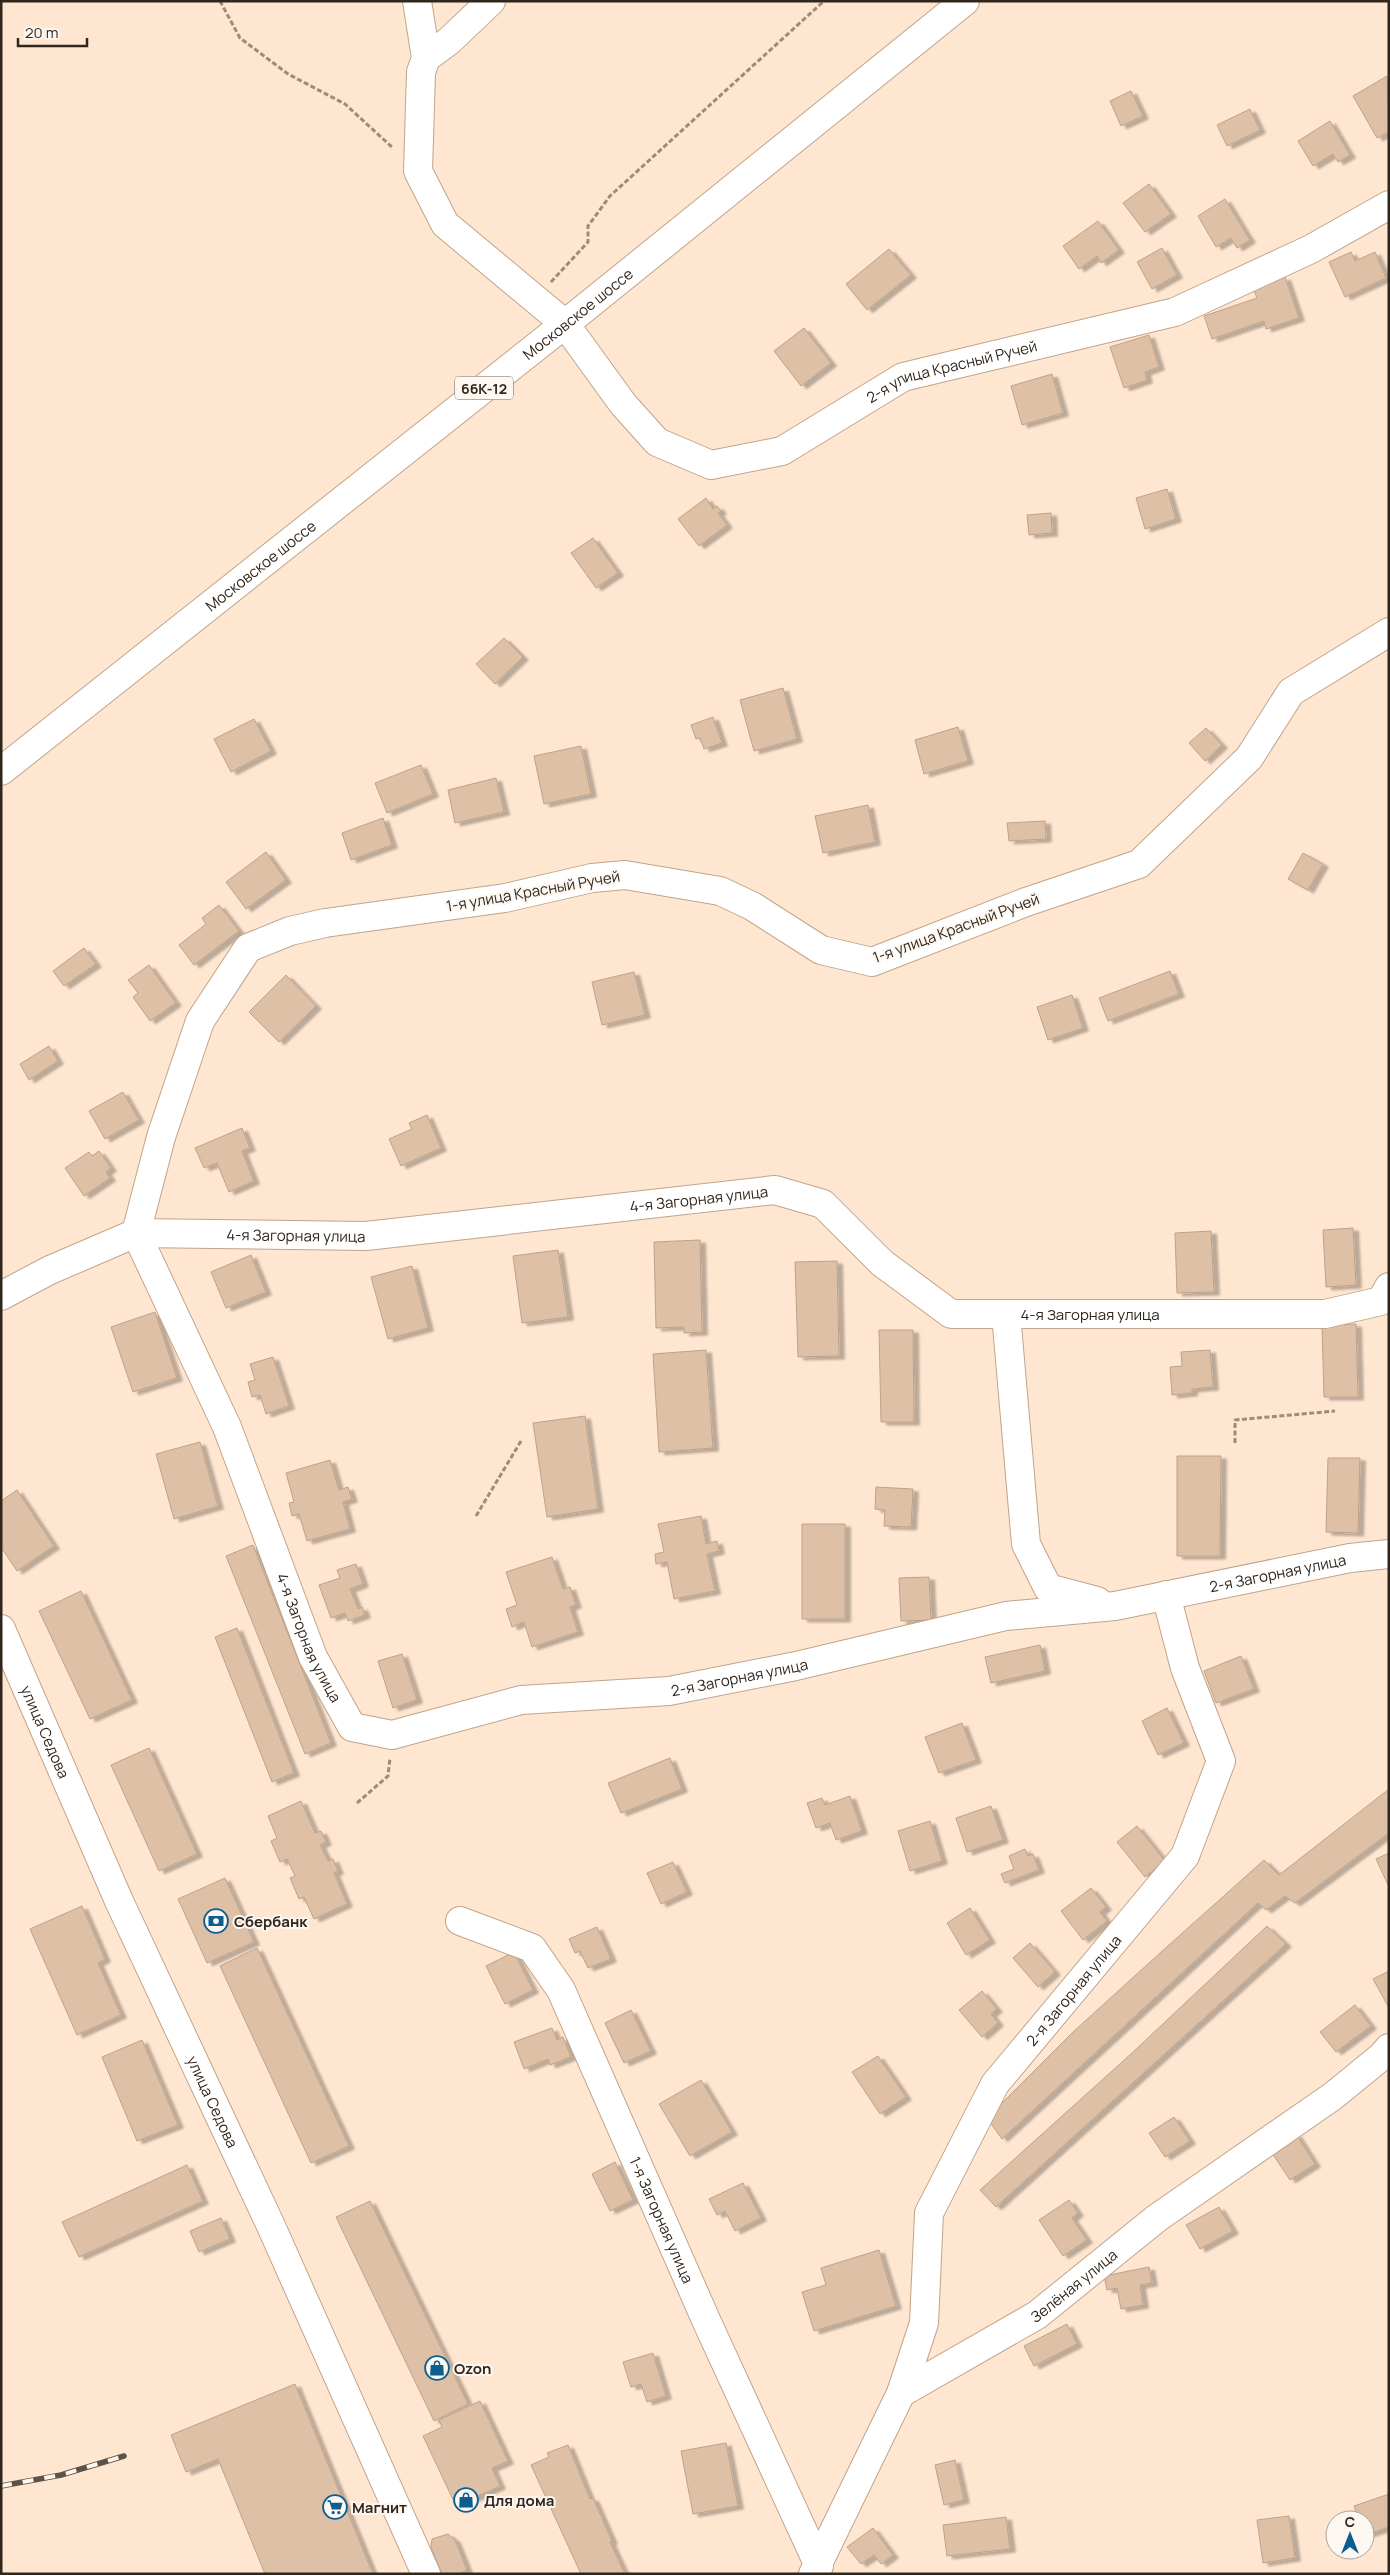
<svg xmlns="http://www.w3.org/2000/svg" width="1390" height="2575" font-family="Manrope,sans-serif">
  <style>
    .building { fill: #dec0a6; stroke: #bea288; filter: url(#shadow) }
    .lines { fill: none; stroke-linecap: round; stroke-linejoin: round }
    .minor-casing { stroke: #c1a48a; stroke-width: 30 }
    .major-casing { stroke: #c1a48a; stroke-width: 30 }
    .path { stroke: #9d8b7b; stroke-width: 3; stroke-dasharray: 5 2.5; stroke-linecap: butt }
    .minor { stroke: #fff; stroke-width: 28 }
    .major { stroke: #fff; stroke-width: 28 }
    .rail-casing { stroke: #5f5144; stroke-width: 5.5 }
    .rail { stroke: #fdf7f1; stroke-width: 4; stroke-dasharray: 11; stroke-linecap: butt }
    .labels { text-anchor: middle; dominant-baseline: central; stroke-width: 4; stroke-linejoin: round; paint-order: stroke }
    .shield { fill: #fdf7f1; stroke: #6e655c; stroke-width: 1 }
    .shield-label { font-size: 14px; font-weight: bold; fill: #31261c }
    .street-label { font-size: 15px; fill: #31261c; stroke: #fdf7f1 }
    .poi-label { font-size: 15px; font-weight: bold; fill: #31261c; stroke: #fdf7f1; text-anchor: start }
  </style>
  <defs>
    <filter id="shadow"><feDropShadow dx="5.5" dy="3" stdDeviation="1" flood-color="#0004"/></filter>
  </defs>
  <rect width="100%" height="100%" fill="#ffe6d0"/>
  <!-- building -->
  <path class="building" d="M1387,76l2,56 -12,6 -24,-42z
    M1131,91l12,25 -22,10 -11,-25z
    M1250,109l10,21 -33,16 -10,-21z
    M1330,121l20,34 -12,7 -5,-8 -20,12 -15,-25z
    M1149,184l22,30 -26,18 -22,-29z
    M1225,199l25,41 -13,8 -6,-10 -15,9 -18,-31z
    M1098,221l21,29 -18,13 -4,-7 -18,13 -16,-23z
    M1162,248l15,27 -25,14 -15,-27z
    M889,249l22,26 -44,35 -21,-26z
    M1351,252l4,9 20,-9 11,26 -41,19 -16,-35z
    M1285,277l14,41 -33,11 -2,-8 -52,18 -8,-23 53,-18 -4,-10z
    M804,328l27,35 -30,23 -27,-35z
    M1149,335l10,32 -14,5 2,8 -23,8 -14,-41z
    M1052,374l11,39 -41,12 -11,-39z
    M1167,489l9,30 -31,10 -9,-31z
    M706,498l7,11 4,-3 4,5 -3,2 9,12 -28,21 -21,-27z
    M1051,513l1,20 -23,2 -2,-20z
    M593,538l25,35 -22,15 -25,-35z
    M504,638l19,19 -28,27 -19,-20z
    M783,688l14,51 -43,12 -14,-51z
    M713,717l9,26 -18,6 -4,-11 -4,1 -5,-14z
    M254,719l17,32 -40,21 -17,-33z
    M958,727l10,34 -44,13 -9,-34z
    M1206,728l16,17 -17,16 -16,-18z
    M581,746l10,48 -47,10 -10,-48z
    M421,765l12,29 -46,19 -12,-30z
    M496,778l8,34 -49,11 -7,-33z
    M868,805l7,37 -52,11 -8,-37z
    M383,818l9,27 -41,15 -9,-27z
    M1045,821l1,18 -37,2 -2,-18z
    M266,852l20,28 -40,29 -20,-27z
    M1303,853l20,11 -15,26 -20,-11z
    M219,905l20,26 -45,34 -15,-20 27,-21 -4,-6z
    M84,948l12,16 -32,22 -11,-15z
    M149,965l27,38 -26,18 -17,-24 5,-4 -10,-13z
    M1170,971l9,23 -71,27 -9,-23z
    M634,972l11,43 -43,10 -10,-43z
    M286,975l30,31 -37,36 -30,-30z
    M1072,995l11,33 -35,12 -11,-33z
    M49,1046l9,15 -29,19 -9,-16z
    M123,1092l16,28 -34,19 -16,-28z
    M427,1115l14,33 -40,18 -12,-27 23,-10 -3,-6z
    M242,1128l8,20 -8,3 12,30 -25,11 -12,-29 -13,5 -9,-20z
    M99,1151l12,17 -5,4 4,6 -26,18 -19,-28 24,-16 3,4z
    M1353,1228l3,57 -30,2 -3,-57z
    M1211,1231l3,61 -37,1 -2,-60z
    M700,1240l2,92 -18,1v-6l-28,1 -2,-86z
    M558,1250l10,67 -46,6 -9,-67z
    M251,1255l15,37 -40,16 -15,-36z
    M837,1261l2,95 -41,1 -3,-95z
    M412,1266l16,62 -40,11 -17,-62z
    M155,1312l22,66 -44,14 -22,-65z
    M1356,1324l2,73h-34l-2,-72z
    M879,1330h34l1,92h-33z
    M706,1350l7,98 -54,4 -6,-98z
    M1210,1350l3,37 -21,2v4l-20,2 -2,-28 12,-1 -1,-14z
    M273,1357l16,49 -23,8 -6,-19 -8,2 -4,-15 7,-2 -5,-16z
    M585,1416l13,93 -51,8 -14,-94z
    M200,1442l18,64 -44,13 -18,-65z
    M1177,1456h44l-1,100h-43z
    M1328,1458h32l-2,75 -32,-1z
    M330,1460l9,30 9,-3 4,12 -9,3 7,27 -43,12 -8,-27 -7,2 -3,-13 5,-1 -8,-29z
    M876,1487l37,2 -2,38 -27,-1 1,-16 -10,-1z
    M17,1490l37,56 -37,25 -16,-24v-46z
    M701,1516l5,28 11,-3 2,10 -12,3 8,37 -41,8 -7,-37 -11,2 -1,-10 9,-2 -6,-28z
    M802,1524h43v95h-43z
    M253,1545l78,198 -26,11 -79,-198z
    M552,1557l11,32 7,-2 6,18 -6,2 8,25 -46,15 -8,-25 -12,5 -6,-18 11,-4 -11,-33z
    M356,1564l7,20 -13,5 8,20 4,-2 3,8 -17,6 -3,-8 -14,5 -12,-33 21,-7 -3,-8z
    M929,1577l2,43 -30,1 -2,-43z
    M81,1591l51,109 -42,19 -51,-108z
    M237,1628l57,145 -22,9 -57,-145z
    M1040,1645l5,26 -54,12 -6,-26z
    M402,1654l15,46 -24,8 -15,-47z
    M1241,1656l13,33 -38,14 -12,-32z
    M1167,1708l17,35 -26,12 -16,-34z
    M962,1723l14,37 -37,13 -14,-36z
    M149,1748l48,106 -38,17 -48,-106z
    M670,1758l12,31 -61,24 -13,-30z
    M1389,1789v44l-94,70 -10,-7 -19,14 -8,-7 -256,236 -15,-21 86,-86 87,-79 104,-93 15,15z
    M850,1796l12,35 -26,9 -6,-17 -14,5 -9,-25 15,-5 3,7z
    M301,1801l14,32 6,-2 5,11 -6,3 8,16 5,-2 5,12 -4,2 13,31 -33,15 -10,-22 -5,2 -9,-21 5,-2 -8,-17 -7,3 -9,-21 6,-3 -9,-22z
    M991,1806l12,34 -36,12 -11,-34z
    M930,1821l12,40 -32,10 -12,-40z
    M1137,1826l28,35 -20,16 -28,-35z
    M1025,1849l3,7 5,-2 6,16 -34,13 -4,-9 13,-5 -5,-13z
    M1389,1853v34l-13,-28z
    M673,1862l14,30 -26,12 -14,-31z
    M225,1878l29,64 -47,21 -29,-64z
    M1091,1888l15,19 -6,5 7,9 -24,19 -22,-29z
    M82,1906l23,53 -7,4 23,52 -44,20 -47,-106z
    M970,1908l20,32 -24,15 -19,-32z
    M1267,1926l19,18 -290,263 -16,-17 152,-137z
    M597,1927l14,32 -23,9 -8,-17 -5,2 -6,-14z
    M1030,1943l25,29 -17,15 -25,-29z
    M257,1948l92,198 -38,17 -91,-197z
    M514,1952l19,38 -28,14 -19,-38z
    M1389,1971v37l-16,-29z
    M982,1991l15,18 -6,5 7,9 -16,14 -23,-27z
    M1355,2005l16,21 -35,26 -16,-20z
    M631,2010l20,41 -27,12 -19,-40z
    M552,2028l5,12 6,-3 8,20 -21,8 -2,-6 -24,10 -10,-27z
    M142,2040l36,85 -41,16 -35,-84z
    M878,2056l28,41 -26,17 -28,-42z
    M701,2080l31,52 -42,24 -31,-52z
    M1174,2117l16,24 -25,16 -16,-24z
    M1296,2134l19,30 -25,16 -20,-30z
    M615,2162l18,38 -23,11 -18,-37z
    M187,2165l16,36 -124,56 -17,-35z
    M743,2183l18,35 -26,13 -10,-20 -8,4 -8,-16z
    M1069,2200l9,13 -6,5 15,22 -24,16 -24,-36z
    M370,2201l98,203 -34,17 -98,-204z
    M1219,2207l14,24 -33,18 -14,-24z
    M221,2218l9,21 -31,13 -9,-21z
    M879,2250l17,56 -82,25 -12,-39 24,-7 -5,-17z
    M1149,2267l3,16 -12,2 3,20 -22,4 -4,-21 -10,2 -3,-14z
    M1067,2324l10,20 -43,22 -10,-20z
    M653,2353l13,43 -19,6 -6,-18 -10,3 -8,-25z
    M295,2384l78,190h-108l-47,-115 -32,13 -15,-37z
    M480,2401l28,60 -16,7 8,18 -44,20 -33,-70 19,-9 -3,-7z
    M726,2443l12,63 -45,8 -12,-63z
    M568,2445l22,54 3,-1 19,43 -2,1 14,30 3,-1 1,3h-47l-50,-109 18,-8 -2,-4z
    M955,2460l9,40 -20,5 -9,-40z
    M1389,2494v33l-24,8v-15h-6l-5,-14z
    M1289,2516l6,42 -32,5 -6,-43z
    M1006,2517l4,32 -63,7 -4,-31z
    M873,2528l20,27 -12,9 -7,-9 -13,9 -14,-17z
    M448,2534l7,6 12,30 -9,4h-16l-11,-27 1,-8z"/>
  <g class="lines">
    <!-- minor casing -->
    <g class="minor-casing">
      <g id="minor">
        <path id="s1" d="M417,1l9,57 -5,14 -3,99 27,53 120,100 58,80 34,38 54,23 71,-14 121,-74 272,-65 136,-63 78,-44"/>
        <path d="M426,58l23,-17 42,-40"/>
        <path id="s2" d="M1389,632l-98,60 -42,66 -110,106 -113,38 -154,60 -51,-12 -69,-44 -32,-15 -95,-16 -33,3 -87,20 -180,25 -35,8 -42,17 -48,73 -39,116 -25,96 91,194 86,230 39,70 40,8 129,-35 148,-9 127,-25 210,-50 109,-10 235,-48 39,-4"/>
        <path id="s3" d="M1,1296l49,-26 86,-37 230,3 409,-46 48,14 59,59 69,51h374l56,-13 8,-14"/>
        <path d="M1006,1314l20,230 22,44 49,13"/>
        <path id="s4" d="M1,1629l118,272 152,325 155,348"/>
        <path id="s5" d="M460,1921l72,27 29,42 145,330 113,246"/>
        <path id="s6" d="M901,2393l23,-70 5,-110 66,-129 190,-228 36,-95 -36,-93 -19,-73"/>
        <path id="s7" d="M813,2574l88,-181 136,-78 120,-97 176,-122 49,-40 7,-8"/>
      </g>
    </g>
    <!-- major casing -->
    <g class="major-casing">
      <g id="major">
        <path id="s8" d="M1,771l564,-447 400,-323"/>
      </g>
    </g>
    <!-- path -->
    <path class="path" d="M220,1l20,37 48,36 57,30 48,44
      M551,282l37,-40v-16l22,-30 214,-195
      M1235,1443v-23l100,-9
      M476,1516l45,-75
      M357,1803l31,-27 2,-18"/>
    <!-- minor -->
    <use href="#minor" class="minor"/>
    <!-- major -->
    <use href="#major" class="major"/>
    <!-- rail casing -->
    <g class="rail-casing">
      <path id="rail" d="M1,2486l60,-11 63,-19"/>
    </g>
    <!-- rail -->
    <use href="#rail" class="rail"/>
  </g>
  <!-- icons -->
  <defs>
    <g id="bank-ring" transform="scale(1.25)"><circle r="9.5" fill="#fdf7f1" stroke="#0d5e90" stroke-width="1.5"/><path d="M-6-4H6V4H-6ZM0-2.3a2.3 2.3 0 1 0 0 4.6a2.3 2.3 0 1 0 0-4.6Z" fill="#0d5e90"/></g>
    <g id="shop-ring" transform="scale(1.25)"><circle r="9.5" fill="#fdf7f1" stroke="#0d5e90" stroke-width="1.5"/><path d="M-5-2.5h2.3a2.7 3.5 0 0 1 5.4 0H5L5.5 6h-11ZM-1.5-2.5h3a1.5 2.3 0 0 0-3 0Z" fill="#0d5e90"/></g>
    <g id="supermarket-ring" transform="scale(1.25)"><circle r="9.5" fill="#fdf7f1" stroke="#0d5e90" stroke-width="1.5"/><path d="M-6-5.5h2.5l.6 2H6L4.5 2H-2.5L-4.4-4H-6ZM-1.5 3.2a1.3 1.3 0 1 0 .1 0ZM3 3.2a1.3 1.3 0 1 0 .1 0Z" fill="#0d5e90"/></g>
  </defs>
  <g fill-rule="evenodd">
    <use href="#bank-ring" x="216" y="1921"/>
    <use href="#shop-ring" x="437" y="2368"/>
    <use href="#shop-ring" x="466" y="2500"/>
    <use href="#supermarket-ring" x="335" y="2507"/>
  </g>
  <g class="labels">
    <!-- shield labels -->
    <rect class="shield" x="455" y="376.5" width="58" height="23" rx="4"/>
    <g class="shield-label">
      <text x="484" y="388">66К-12</text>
    </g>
    <!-- street labels -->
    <g class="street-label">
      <text stroke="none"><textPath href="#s8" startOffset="736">Московское шоссе</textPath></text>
      <text stroke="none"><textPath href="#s1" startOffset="858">2-я улица Красный Ручей</textPath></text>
      <text stroke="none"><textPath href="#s8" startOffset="331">Московское шоссе</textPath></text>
      <text transform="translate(533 891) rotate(-10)">1-я улица Красный Ручей</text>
      <text transform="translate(956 928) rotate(-20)">1-я улица Красный Ручей</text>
      <text stroke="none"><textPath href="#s3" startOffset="714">4-я Загорная улица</textPath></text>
      <text stroke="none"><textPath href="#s3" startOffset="309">4-я Загорная улица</textPath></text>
      <text stroke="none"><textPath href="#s3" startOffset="1149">4-я Загорная улица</textPath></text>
      <text stroke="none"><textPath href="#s2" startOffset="3074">2-я Загорная улица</textPath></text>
      <text stroke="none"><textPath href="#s2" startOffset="2031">4-я Загорная улица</textPath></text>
      <text stroke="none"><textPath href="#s2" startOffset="2525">2-я Загорная улица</textPath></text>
      <text stroke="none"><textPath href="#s4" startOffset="112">улица Седова</textPath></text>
      <text stroke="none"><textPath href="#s6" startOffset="451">2-я Загорная улица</textPath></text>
      <text stroke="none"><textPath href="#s4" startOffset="518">улица Седова</textPath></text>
      <text stroke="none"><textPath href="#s5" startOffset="379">1-я Загорная улица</textPath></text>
      <text stroke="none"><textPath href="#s7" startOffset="405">Зелёная улица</textPath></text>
    </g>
    <!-- poi labels -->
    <g class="poi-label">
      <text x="234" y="1921">Сбербанк</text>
      <text x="454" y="2368">Ozon</text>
      <text x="484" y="2500">Для дома</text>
      <text x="352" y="2507">Магнит</text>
    </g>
  </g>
  <!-- border -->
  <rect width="1390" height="2575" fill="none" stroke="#31261c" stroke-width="5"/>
  <!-- north arrow -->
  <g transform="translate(1350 2535)"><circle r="24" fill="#fdf7f1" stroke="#aba39c"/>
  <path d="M0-4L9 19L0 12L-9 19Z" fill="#0d5e90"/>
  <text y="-8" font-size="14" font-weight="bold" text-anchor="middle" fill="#31261c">С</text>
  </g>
  <!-- scale -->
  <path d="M18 38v8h69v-8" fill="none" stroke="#31261c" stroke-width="2.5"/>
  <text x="25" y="38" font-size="15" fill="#31261c" stroke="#fdf7f1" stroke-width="4" paint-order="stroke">20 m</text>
</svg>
